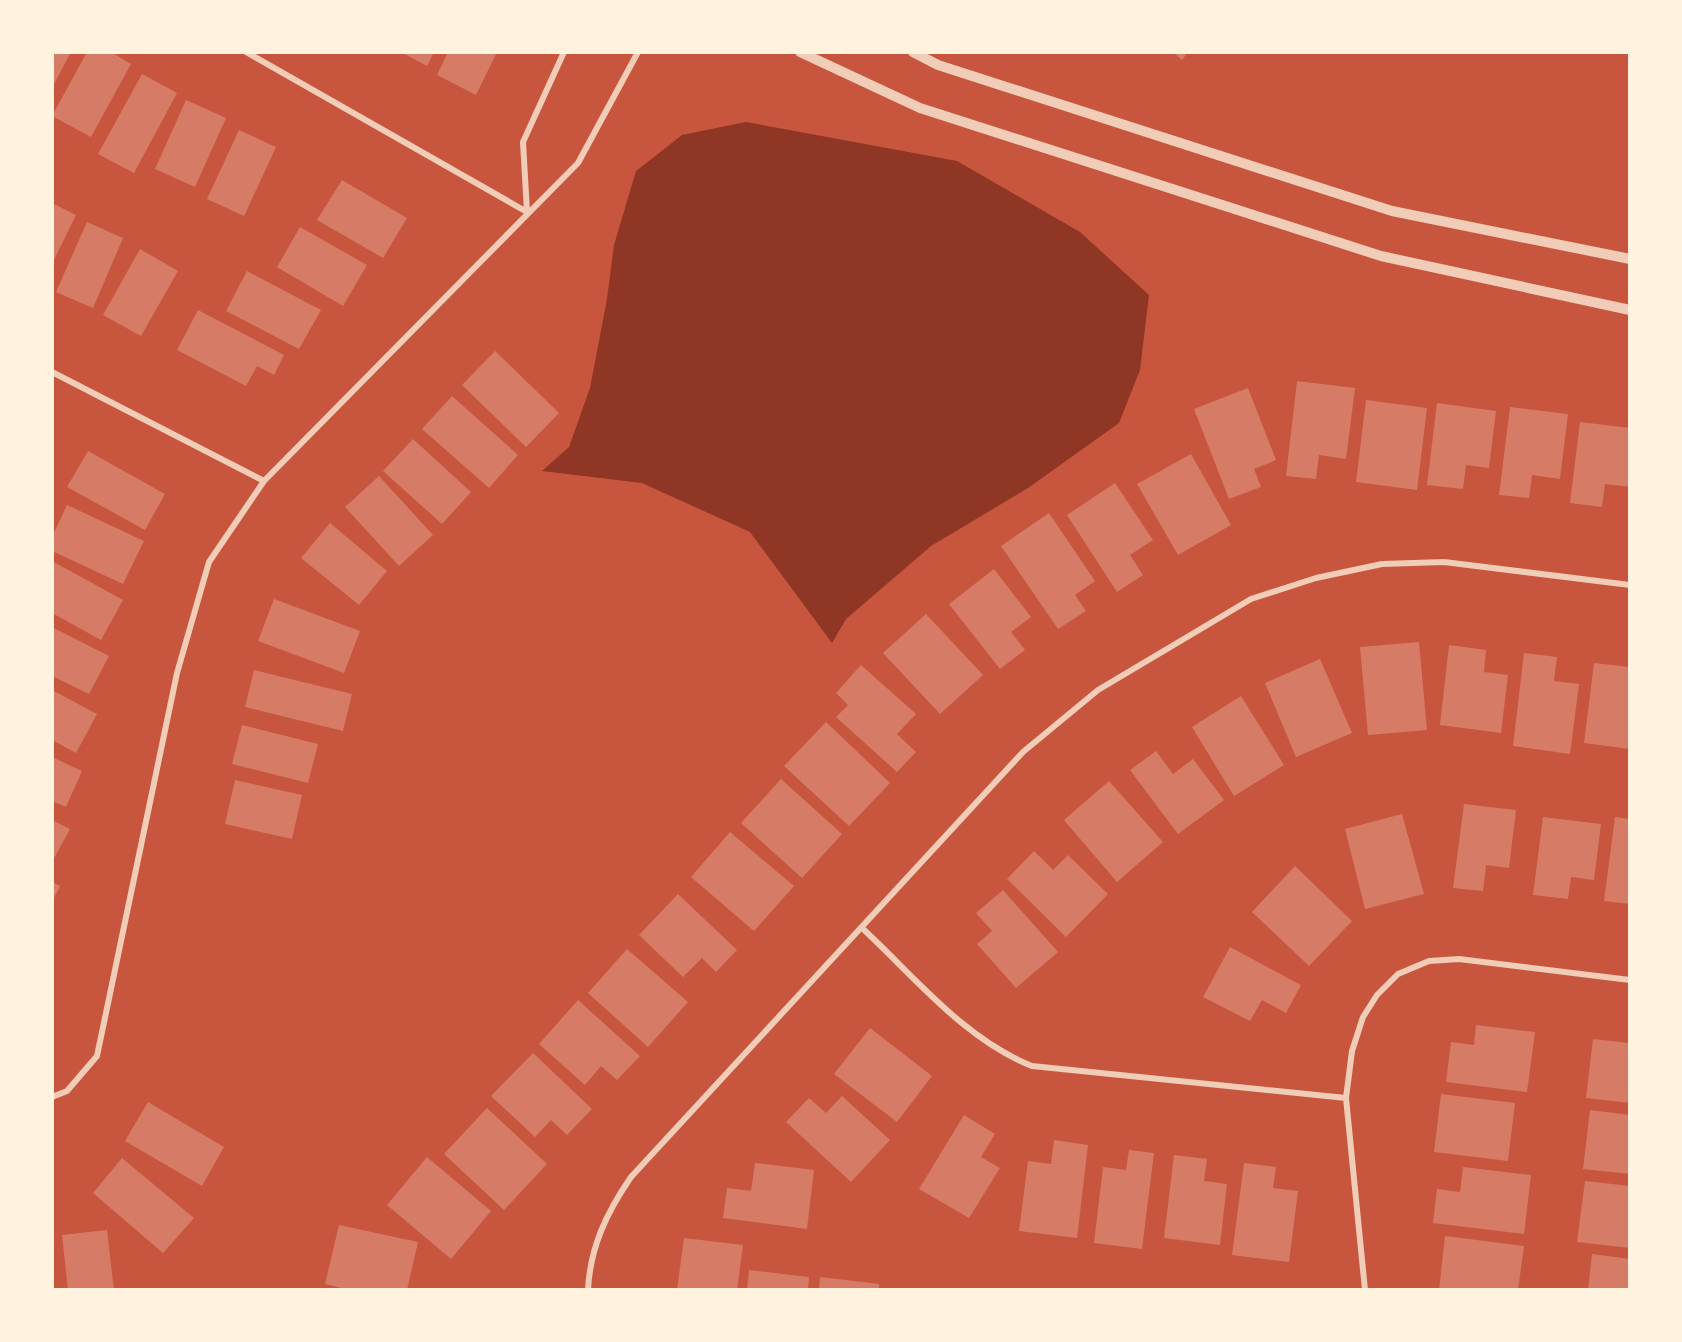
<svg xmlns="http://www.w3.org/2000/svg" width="1682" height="1342" font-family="Signika,sans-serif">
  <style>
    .water { fill: #8f3625 }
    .building { fill: #d67c66 }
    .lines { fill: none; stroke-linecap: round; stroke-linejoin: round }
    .minor { stroke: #f1ccb7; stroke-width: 6 }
    .tertiary { stroke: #f1ccb7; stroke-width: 10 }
  </style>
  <rect width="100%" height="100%" fill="#c8553d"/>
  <!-- water -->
  <path class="water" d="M746,122l211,39 123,71 69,63 -9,75 -21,53 -91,65 -97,58 -85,73 -14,24 -82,-111 -108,-49 -100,-12 27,-24 21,-59 17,-89 7,-54 22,-74 46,-36z"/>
  <!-- building -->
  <path class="building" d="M52,52h19l-19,36z
    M87,52h24l20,12 -40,73 -39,-21z
    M401,52h33l-7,14z
    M448,52h49l-21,43 -39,-20z
    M1173,52h15l-6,8z
    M142,74l35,19 -43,80 -36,-19z
    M186,100l40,18 -31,69 -40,-18z
    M239,130l37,17 -32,69 -37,-17z
    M342,180l65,38 -24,40 -66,-38z
    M52,203l24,12 -24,49z
    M87,222l36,16 -30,70 -37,-16z
    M300,227l67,38 -24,41 -66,-39z
    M140,249l38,22 -37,65 -38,-21z
    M247,271l74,39 -22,39 -73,-38z
    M198,310l86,45 -10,20 -17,-9 -11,20 -69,-36z
    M495,351l64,62 -33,34 -64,-62z
    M1297,381l58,7 -9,71 -27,-4 -3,24 -30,-3z
    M1248,388l28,72 -22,9 7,18 -32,12 -35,-90z
    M452,396l66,59 -29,33 -67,-59z
    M1366,400l61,8 -10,82 -61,-8z
    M1437,403l59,8 -7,57 -23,-3 -3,24 -36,-4z
    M1510,407l58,7 -8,65 -28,-4 -3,23 -30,-3z
    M1580,422l50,6v59l-25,-3 -3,23 -32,-4z
    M413,439l58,53 -29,32 -59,-53z
    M88,451l77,43 -20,36 -78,-43z
    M1191,454l40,71 -53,30 -41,-71z
    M379,476l54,59 -34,31 -54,-59z
    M1115,483l38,57 -23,15 13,20 -26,17 -50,-77z
    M67,505l77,36 -21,43 -71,-33v-14z
    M1049,513l46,68 -20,14 11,16 -28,18 -57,-83z
    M330,523l57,48 -28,34 -58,-47z
    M52,561l71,39 -22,40 -49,-27z
    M994,569l37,48 -20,15 14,18 -25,19 -51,-65z
    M274,599l86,32 -16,42 -86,-32z
    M926,614l57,61 -43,39 -57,-61z
    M52,627l57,29 -20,38 -37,-18z
    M1419,642l8,88 -59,5 -8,-88z
    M1449,645l37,5 -2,22 24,3 -7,58 -61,-8z
    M1524,653l33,4 -3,24 25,3 -9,70 -57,-8z
    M1320,659l32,74 -56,24 -31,-74z
    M1594,663l36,4v82l-46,-6z
    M861,665l55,49 -19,20 19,18 -19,20 -61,-55 12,-12 -12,-12z
    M254,670l98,24 -9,37 -98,-24z
    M52,690l45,24 -21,39 -24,-13z
    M1241,696l43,69 -50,31 -42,-69z
    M826,722l64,61 -41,43 -65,-60z
    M242,725l76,19 -10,39 -76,-19z
    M1156,751l17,23 20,-15 31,41 -46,34 -48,-64z
    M52,757l30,14 -16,36 -14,-6z
    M781,779l61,55 -40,44 -61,-55z
    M235,780l67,15 -10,44 -67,-15z
    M1109,781l54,61 -46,40 -53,-62z
    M1464,804l52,6 -7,58 -23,-3 -3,26 -30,-3z
    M1402,814l22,80 -59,15 -20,-80z
    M1543,817l58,7 -7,56 -23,-3 -3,22 -35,-4z
    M1615,817l15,2v85l-26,-3z
    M52,820l18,9 -18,33z
    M730,832l64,54 -40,45 -63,-54z
    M1034,851l19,19 15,-15 40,39 -42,43 -59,-58z
    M1295,866l57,55 -43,45 -57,-54z
    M52,882l8,4 -8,16z
    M1003,890l55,62 -42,36 -39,-44 15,-13 -16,-18z
    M678,894l59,56 -21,22 -14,-14 -19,19 -44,-42z
    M1230,947l71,38 -15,28 -24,-13 -12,21 -47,-24z
    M627,949l61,53 -40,45 -60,-54z
    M578,1000l62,56 -23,24 -16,-14 -16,19 -46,-41z
    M1476,1025l59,7 -8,60 -81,-10 5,-40 23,3z
    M870,1028l62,48 -35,46 -63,-48z
    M1593,1039l37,4v60l-44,-5z
    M533,1053l59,56 -25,26 -16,-15 -16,17 -44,-41z
    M1441,1094l74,9 -7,58 -74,-9z
    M842,1096l48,44 -39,42 -65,-60 23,-24 17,15z
    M148,1102l76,45 -22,39 -77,-45z
    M487,1108l60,56 -43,46 -60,-56z
    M1590,1110l40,5v59l-47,-5z
    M964,1115l31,19 -14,23 19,11 -31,50 -50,-29z
    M1054,1140l34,5 -11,93 -58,-7 9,-70 23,3z
    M1129,1150l25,3 -12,96 -48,-6 9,-76 23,3z
    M1174,1155l33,4 -3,22 23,3 -7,61 -56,-7z
    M427,1157l64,54 -40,48 -64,-54z
    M122,1158l72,60 -31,35 -70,-60z
    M755,1163l59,7 -7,59 -84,-11 4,-30 24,3z
    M1244,1163l32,4 -3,21 25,3 -9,71 -57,-7z
    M1463,1167l68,8 -7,59 -91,-11 4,-34 23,3z
    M1585,1181l45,5v62l-53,-6z
    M339,1225l79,17 -11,48h-58l-24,-6z
    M107,1230l7,60h-46l-6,-55z
    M1445,1236l79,10 -6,44h-79z
    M684,1238l59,7 -6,45h-60z
    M1592,1254l38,5v31h-42z
    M749,1270l60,7 -1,13h-61z
    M820,1277l59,7v6h-60z"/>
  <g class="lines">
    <!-- minor -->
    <path class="minor" d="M246,52l281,160
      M527,212l-4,-70 41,-90
      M52,372l212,109
      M862,928c53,49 102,111 170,138l314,32
      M52,1097l15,-6 30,-35 80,-383 32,-111 55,-81 314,-318 60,-111
      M588,1290c2,-43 19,-78 43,-113l392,-425 75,-62 153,-91 65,-21 66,-14 62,-2 186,23
      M1365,1290l-19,-192 6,-47 11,-34 14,-22 21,-21 31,-13 30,-2 171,21"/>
    <!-- tertiary -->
    <path class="tertiary" d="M800,52l120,56 461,148 249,54
      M913,52l25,13 454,146 238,48"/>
  </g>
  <!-- border -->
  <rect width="1682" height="1342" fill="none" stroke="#fff3e0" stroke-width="108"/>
</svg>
